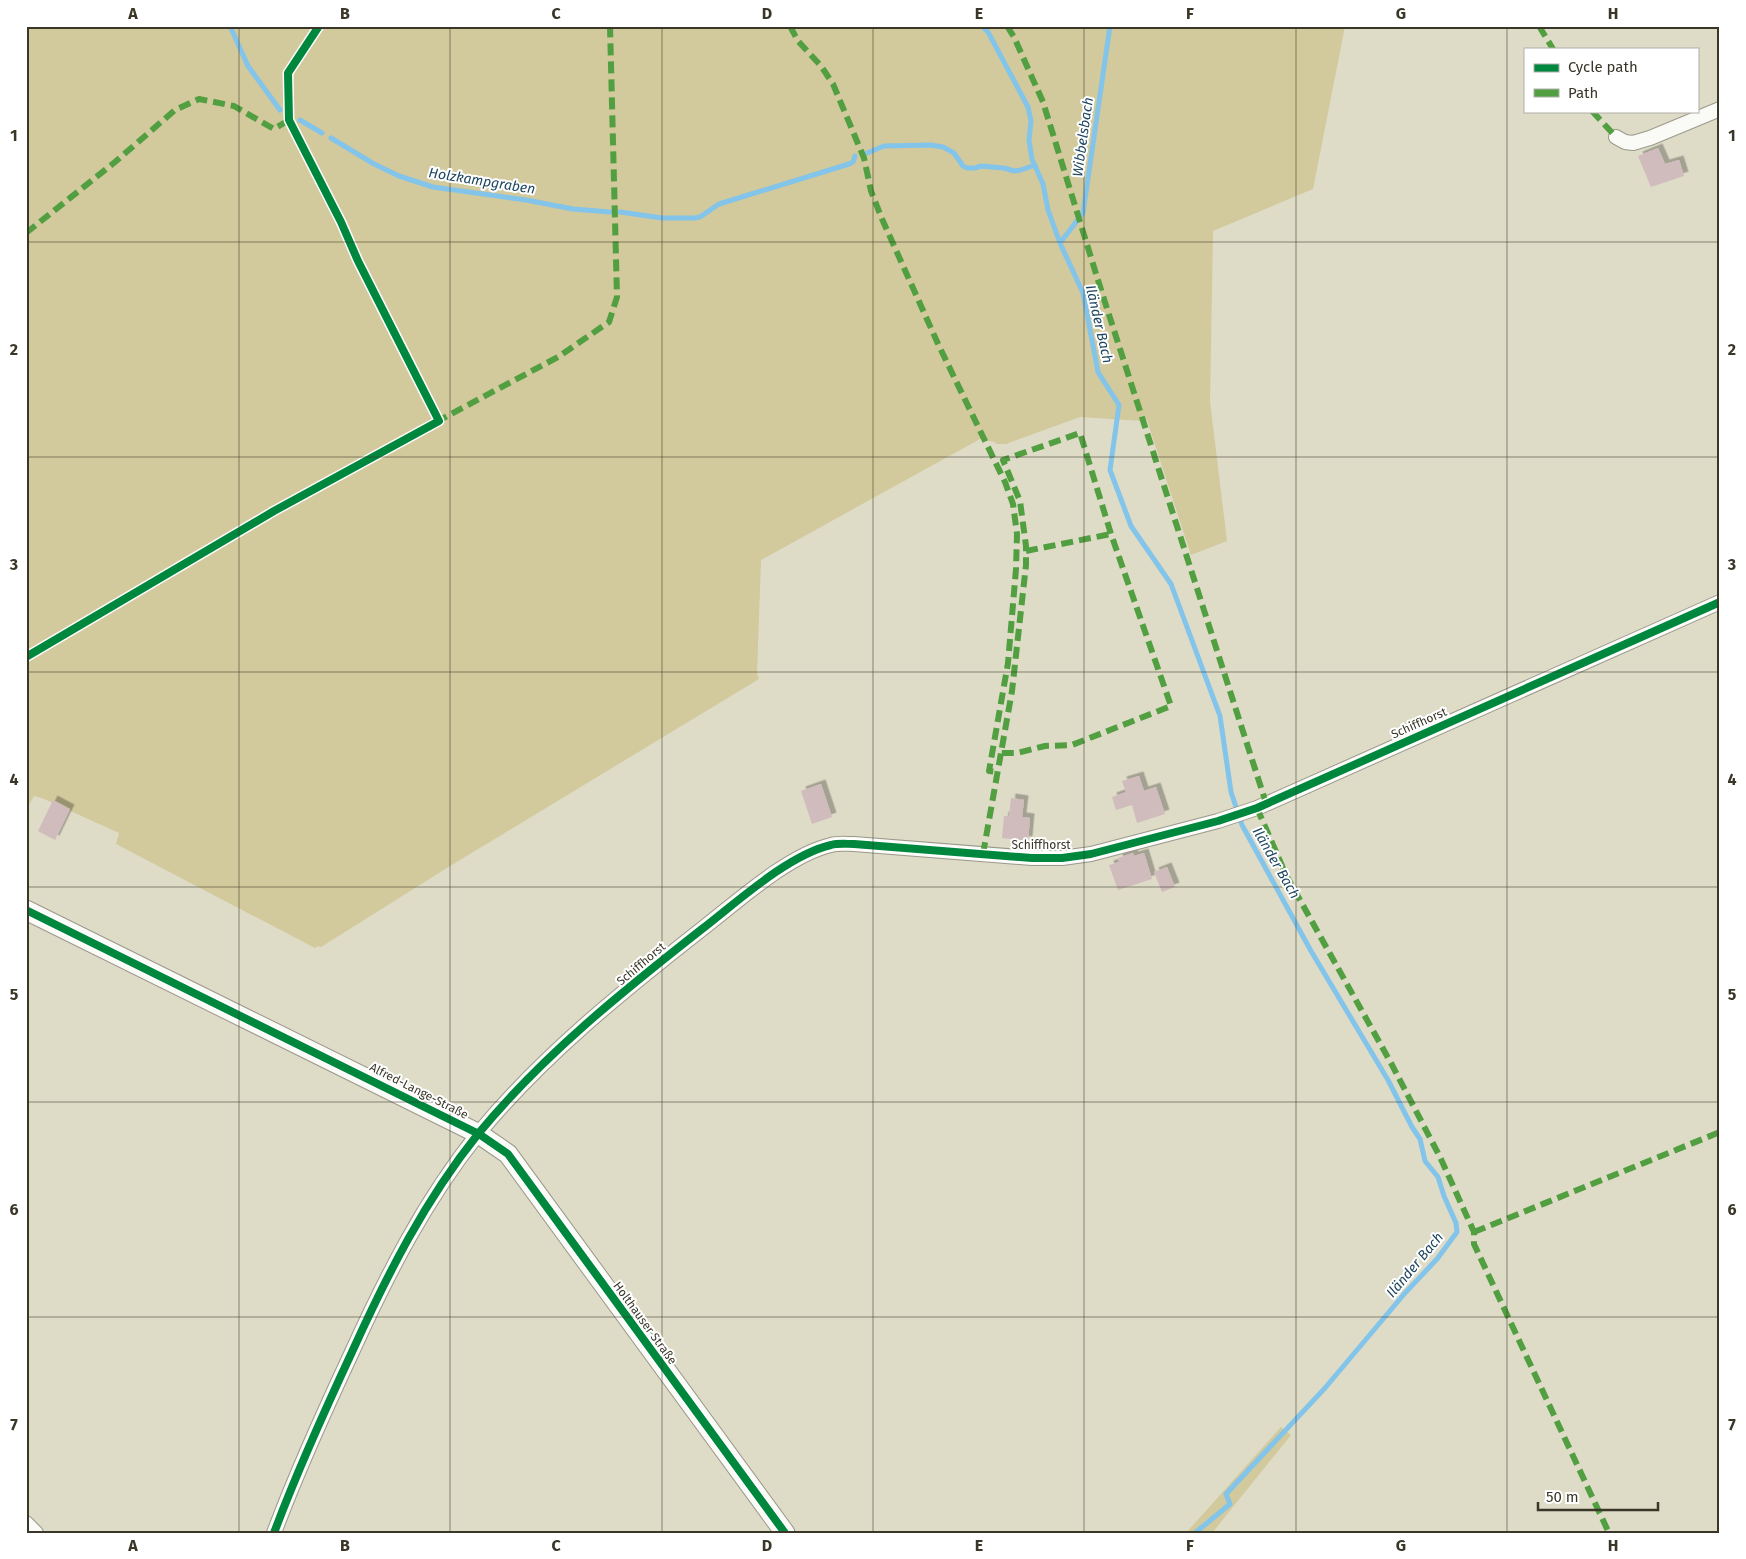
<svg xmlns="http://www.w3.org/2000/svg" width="1746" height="1559" font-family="'Fira Sans',sans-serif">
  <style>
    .green { fill: #d2c99c }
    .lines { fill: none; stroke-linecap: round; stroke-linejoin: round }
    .stream { stroke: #82c4ea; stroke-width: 5 }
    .building { fill: #d0bcbd; filter: url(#shadow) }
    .street-casing { stroke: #9b998a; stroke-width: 16 }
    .secondary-casing { stroke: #9b998a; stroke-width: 21 }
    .street { stroke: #fafaf7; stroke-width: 14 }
    .secondary { stroke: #fafaf7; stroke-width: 19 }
    .quiet { stroke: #529f41; stroke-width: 6; stroke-dasharray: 12 6; stroke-linecap: butt }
    .cycleway-casing { stroke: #fff; stroke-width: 11 }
    .cycleway { stroke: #00873e; stroke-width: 8 }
    .grid { fill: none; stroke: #3a3729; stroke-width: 1; stroke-opacity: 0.55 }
    .labels { text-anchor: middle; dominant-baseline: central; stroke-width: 4; stroke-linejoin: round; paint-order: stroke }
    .street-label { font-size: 12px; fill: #3a3729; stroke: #fff }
    .water-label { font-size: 14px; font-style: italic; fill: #1d455f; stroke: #fff }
    .neatline { fill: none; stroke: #3a3729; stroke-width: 2 }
    .grid-label { font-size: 16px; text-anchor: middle; font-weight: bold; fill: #3a3729 }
  </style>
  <defs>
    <filter id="shadow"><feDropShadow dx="4.5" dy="-4.5" stdDeviation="0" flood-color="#0004"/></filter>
  </defs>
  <rect width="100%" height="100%" fill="#dedbc7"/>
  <!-- green -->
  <path class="green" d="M26,26h1319l-32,163 -100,42 -3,171 17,139 -36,14 -44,-135 -4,1 -63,-4 -74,27h-10l-1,-2 -15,-3 -219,121 -4,113 2,6 -309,187 -129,81 -3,-1 -3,2 -199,-104 3,-11 -77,-35 -8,-2 -8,14z
    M1281,1427l10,8 -79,98h-26z"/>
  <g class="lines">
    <!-- stream -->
    <path class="stream" d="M230,26l18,40 32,44
      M982,26l6,6 40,75 3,14 -2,19 3,19 11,25 5,26 12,33 23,50 15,79 21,33 -9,65 21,56 40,58 49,132 11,76 11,33 69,126 77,129 24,47 8,12 5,22 13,16 6,19 12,27 1,9 -20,27 -32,34 -80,95 -99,106 4,10 -35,29
      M300,120l22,13
      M331,138l43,26 25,12 34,11 93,13 47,9 37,3
      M867,153l17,-7 47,-1 12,2 11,6 9,13 4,2h9l4,-2 24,2 10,3 7,-1 14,-5
      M620,212l42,6h32l6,-1 19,-13 130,-40 4,-2 2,-6
      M1060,243l23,-30 27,-187"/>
  </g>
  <!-- building -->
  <path class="building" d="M1658,148l7,16 14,-4 5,16 -33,11 -13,-31z
    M1139,776l5,15 12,-4 9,27 -28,9 -5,-18 -16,5 -4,-13 14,-5 -4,-11z
    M821,784l11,33 -20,7 -11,-33z
    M1011,798l13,2 -2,17 8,1 -2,23 -26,-3 2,-22h5z
    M53,800l17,9 -15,31 -17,-9z
    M1133,853l1,3 10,-3 8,26 -34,11 -9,-25 10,-3 -1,-4z
    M1167,867l8,20 -13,5 -8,-20z"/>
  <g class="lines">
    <!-- street casing -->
    <g class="street-casing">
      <path id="street" d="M1616,137l9,5 8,1 17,-5 70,-29
        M26,1523l10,10
        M274,1533c23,-62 50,-121 78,-181 35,-77 73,-152 126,-218 64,-78 145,-143 224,-205 35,-27 86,-74 129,-84 7,-2 15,-1 23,-1l178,14h30l29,-4 127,-33 39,-13 463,-206"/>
    </g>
    <!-- secondary casing -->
    <g class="secondary-casing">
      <path id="secondary" d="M26,910l453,224 29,20 277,379"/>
    </g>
    <!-- street -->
    <use href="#street" class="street"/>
    <!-- secondary -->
    <use href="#secondary" class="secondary"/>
    <!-- quiet -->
    <path class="quiet" d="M790,26l8,15 23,25 12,18 31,74 7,33 11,28 57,127 66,136 8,22 4,30 -1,35 -8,94 -19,108 8,1
      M1007,26l7,11 29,65 59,191 164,510
      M1539,26l14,23
      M1592,111l24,26
      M26,233l89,-71 60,-52 24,-11 35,7 40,23 15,-9
      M436,422l122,-65 51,-35 8,-25 -7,-271
      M1026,551l85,-17
      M1257,808l29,67 105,188 49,94 34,75v12l135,289
      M983,854l29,-163 14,-126v-19l-6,-45 -17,-41 77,-27 31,101 60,172 -99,39 -27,1 -28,7h-16
      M1474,1232l246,-100"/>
    <!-- cycleway casing -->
    <g class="cycleway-casing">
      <path id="cycleway" d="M26,657l248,-146 165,-90 -81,-160 -17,-39 -52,-102 -1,-47 31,-47
        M26,910l453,224 29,20 277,379
        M274,1533c23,-62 50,-121 78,-181 35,-77 73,-152 126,-218 64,-78 145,-143 224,-205 35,-27 86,-74 129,-84 7,-2 15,-1 23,-1l178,14h30l29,-4 127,-33 39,-13 463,-206"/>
    </g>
    <!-- cycleway -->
    <use href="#cycleway" class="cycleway"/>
  </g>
  <!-- grid -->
  <path class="grid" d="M239,26v1507M450,26v1507M662,26v1507M873,26v1507M1084,26v1507M1296,26v1507M1507,26v1507M26,242h1694M26,457h1694M26,672h1694M26,887h1694M26,1102h1694M26,1317h1694"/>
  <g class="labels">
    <!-- street labels -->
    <g class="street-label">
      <text transform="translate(1419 723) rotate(-24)">Schiffhorst</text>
      <text x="1041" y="845">Schiffhorst</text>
      <text transform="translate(641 964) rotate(-40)">Schiffhorst</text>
      <text transform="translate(419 1091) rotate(27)">Alfred-Lange-Straße</text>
      <text transform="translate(645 1323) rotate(54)">Holthauser Straße</text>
    </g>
    <!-- water labels -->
    <g class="water-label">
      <text transform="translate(1083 137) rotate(-82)">Wibbelsbach</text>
      <text transform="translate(482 181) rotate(9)">Holzkampgraben</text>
      <text transform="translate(1099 324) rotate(77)">Iländer Bach</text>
      <text transform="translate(1276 863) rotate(60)">Iländer Bach</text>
      <text transform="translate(1415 1265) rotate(-50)">Iländer Bach</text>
    </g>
  </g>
  <!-- border -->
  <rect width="1746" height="1559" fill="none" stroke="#ffffff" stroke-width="55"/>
  <!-- legend -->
  <rect x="1524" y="48" width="175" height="65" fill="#ffffff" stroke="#b0afa9"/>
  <rect x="1534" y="64" width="25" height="8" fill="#00873e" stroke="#b0afa9"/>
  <text x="1568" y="72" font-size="15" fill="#3a3729">Cycle path</text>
  <rect x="1534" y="89" width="25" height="8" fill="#529f41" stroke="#b0afa9"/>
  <text x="1568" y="98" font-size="15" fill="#3a3729">Path</text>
  <!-- scale -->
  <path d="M1538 1502v8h120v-8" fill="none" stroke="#3a3729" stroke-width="2.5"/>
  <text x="1546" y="1502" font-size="15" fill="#3a3729" stroke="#ffffff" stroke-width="4" paint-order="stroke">50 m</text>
  <rect x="28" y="28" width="1690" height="1504" class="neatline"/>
  <g class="grid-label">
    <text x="133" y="19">A</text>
    <text x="345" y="19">B</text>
    <text x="556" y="19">C</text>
    <text x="767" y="19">D</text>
    <text x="979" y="19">E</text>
    <text x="1190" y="19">F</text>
    <text x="1401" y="19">G</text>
    <text x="1613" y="19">H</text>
    <text x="14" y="141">1</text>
    <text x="1732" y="141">1</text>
    <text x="14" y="355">2</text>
    <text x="1732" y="355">2</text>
    <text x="14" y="570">3</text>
    <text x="1732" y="570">3</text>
    <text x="14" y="785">4</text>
    <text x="1732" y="785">4</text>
    <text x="14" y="1000">5</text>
    <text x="1732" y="1000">5</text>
    <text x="14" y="1215">6</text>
    <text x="1732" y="1215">6</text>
    <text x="14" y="1430">7</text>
    <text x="1732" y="1430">7</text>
    <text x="133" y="1551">A</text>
    <text x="345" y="1551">B</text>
    <text x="556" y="1551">C</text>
    <text x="767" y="1551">D</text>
    <text x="979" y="1551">E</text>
    <text x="1190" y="1551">F</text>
    <text x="1401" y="1551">G</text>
    <text x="1613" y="1551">H</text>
  </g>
</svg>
